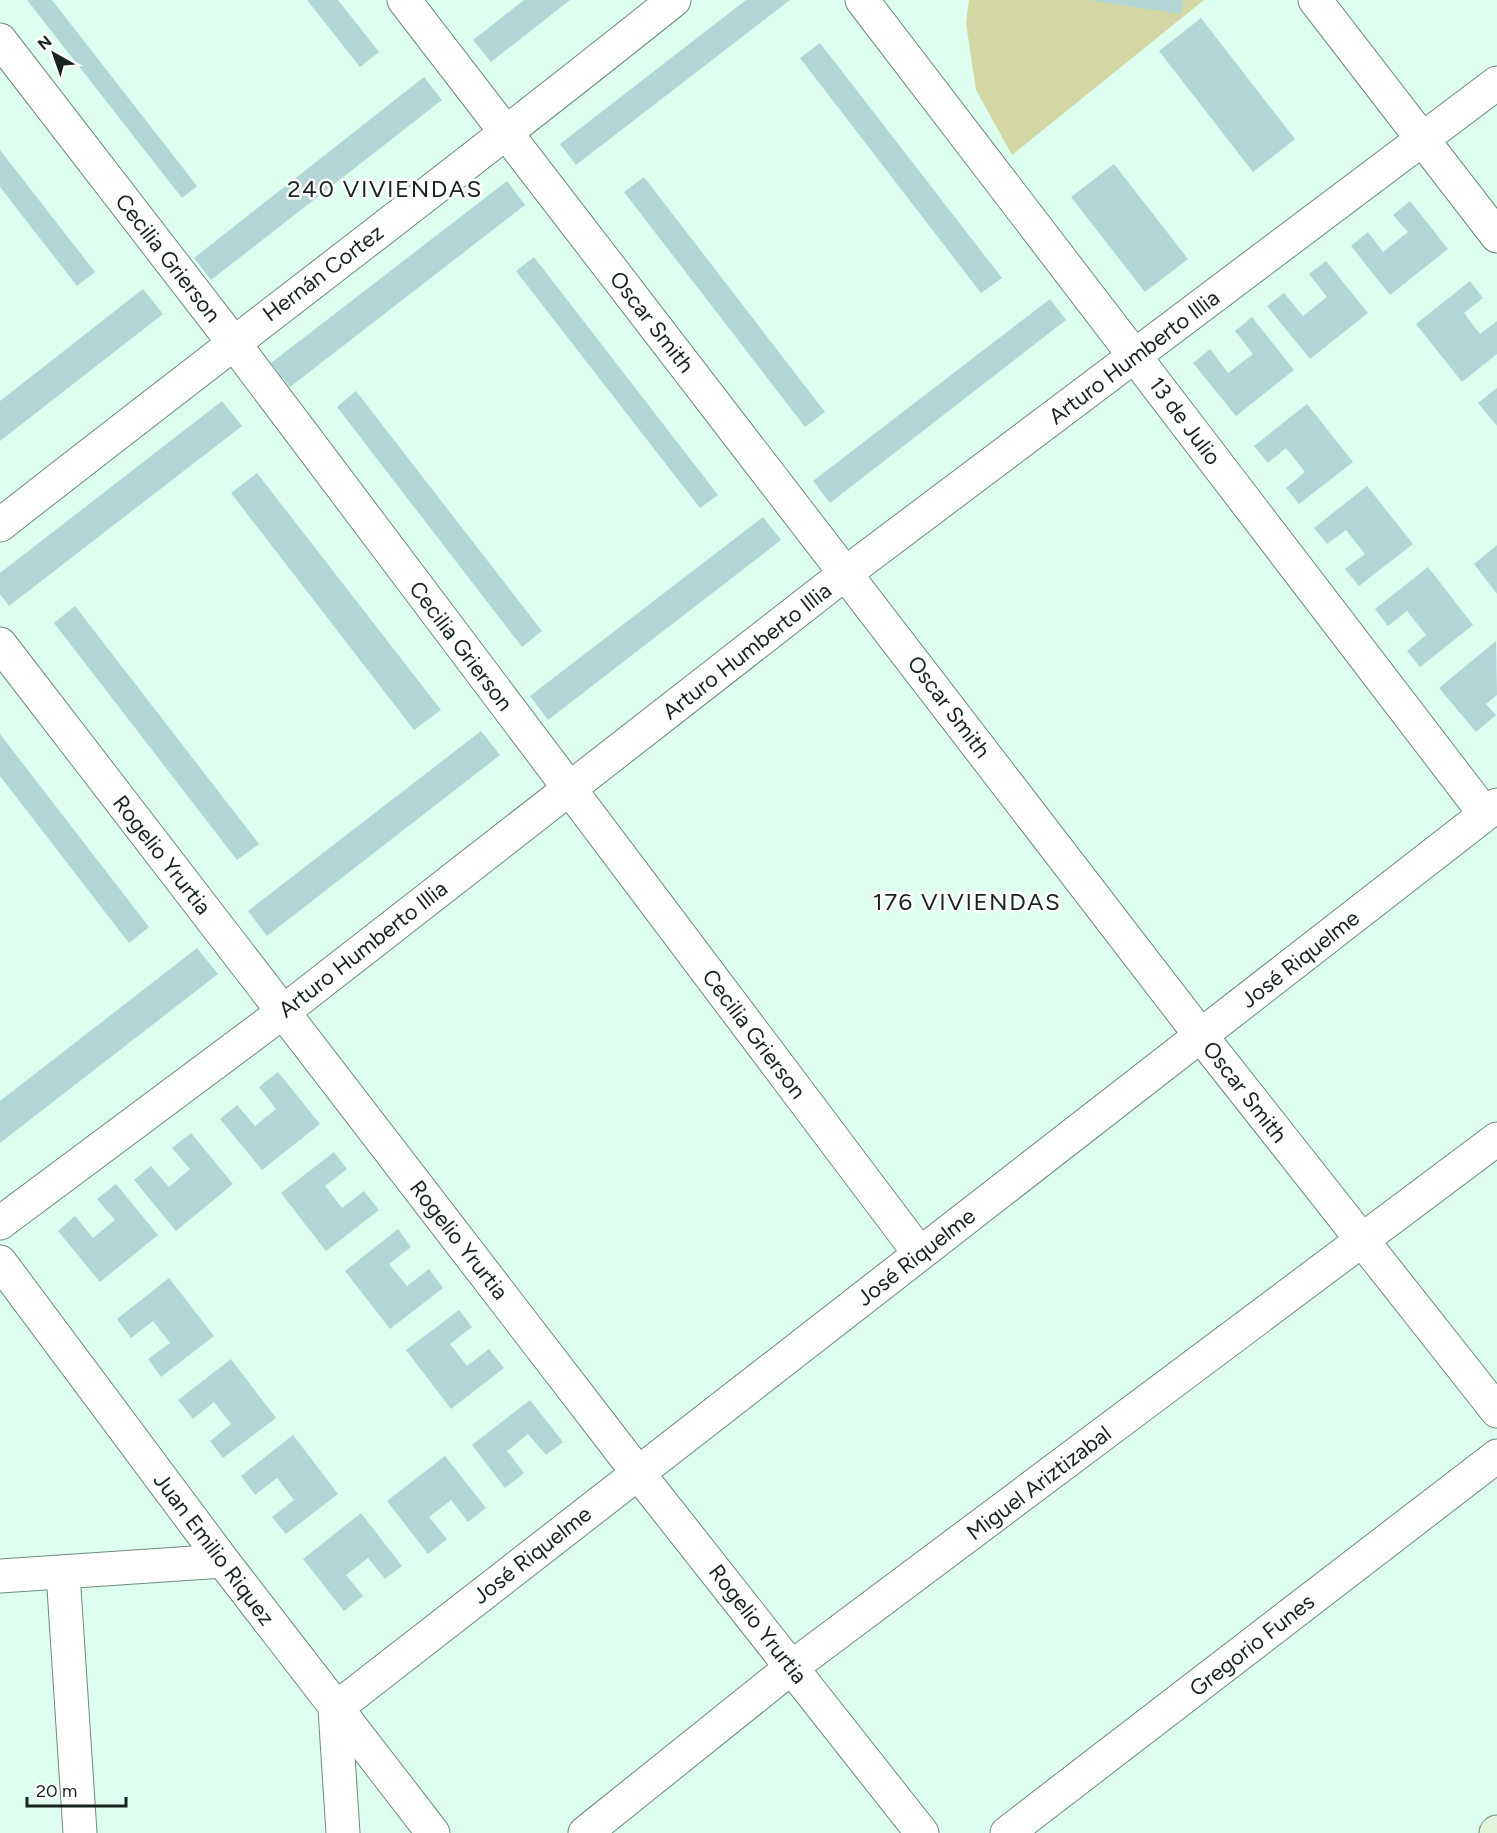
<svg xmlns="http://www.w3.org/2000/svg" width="1497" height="1833" font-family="Figtree,sans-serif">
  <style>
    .green { fill: #d3d7a4 }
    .building { fill: #b2d6d5 }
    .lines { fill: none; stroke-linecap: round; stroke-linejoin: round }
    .minor-casing { stroke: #6e8b7e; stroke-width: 35 }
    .secondary-casing { stroke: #6e8b7e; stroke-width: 35 }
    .minor { stroke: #fff; stroke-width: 33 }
    .secondary { stroke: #e0f6da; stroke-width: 33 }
    .labels { text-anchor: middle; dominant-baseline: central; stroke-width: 5; stroke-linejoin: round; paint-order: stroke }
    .street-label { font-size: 22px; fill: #17231e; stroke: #fff }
    .neighbourhood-label { font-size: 24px; letter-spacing: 1.5px; fill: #17231e; stroke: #fff }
  </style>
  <rect width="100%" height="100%" fill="#defeef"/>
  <!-- green -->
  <path class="green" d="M969,0h235l-192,155 -36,-65 -10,-67z"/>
  <!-- building -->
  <path class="building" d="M27,0h25l145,186 -15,12z
    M307,0h31l41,52 -19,15z
    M524,0h46l-79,62 -18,-22z
    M746,0h44l-214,165 -16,-21z
    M1089,0h94l-2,14z
    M1201,18l94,121 -42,33 -94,-121z
    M820,43l182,235 -21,15 -181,-235z
    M424,77l18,23 -231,180 -17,-22z
    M0,150l95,122 -18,14 -77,-99z
    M1114,164l74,95 -43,33 -74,-95z
    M644,177l181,235 -20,15 -181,-235z
    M507,181l18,24 -235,182 -19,-24z
    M1410,201l38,48 -58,46 -39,-49 17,-14 15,20 25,-20 -15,-17z
    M534,257l184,238 -18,13 -184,-237z
    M1326,261l42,52 -58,46 -43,-53 17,-13 19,23 24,-19 -18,-23z
    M1470,281l13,17 -19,15 16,21 17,-13v33l-35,28 -46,-58z
    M143,289l20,25 -163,127v-40z
    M1050,299l16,21 -236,183 -17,-22z
    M1252,317l42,53 -58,46 -43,-53 17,-14 18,24 25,-19 -18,-23z
    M1497,388v38l-19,-23z
    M356,391l186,240 -20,16 -185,-240z
    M222,401l20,25 -233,180 -9,-12v-21z
    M1307,404l46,58 -54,42 -13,-16 19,-16 -19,-24 -18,15 -14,-17z
    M257,473l184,237 -27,20 -183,-237z
    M1367,486l46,58 -54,42 -14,-17 20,-15 -19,-24 -19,14 -13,-16z
    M763,517l18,23 -233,180 -18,-24z
    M1497,545v49l-23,-30z
    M1428,567l45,58 -53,42 -13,-16 19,-16 -19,-24 -19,15 -13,-17z
    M75,606l184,238 -22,16 -183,-237z
    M1496,641l1,54 -11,9 10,11 -20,17 -37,-44z
    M481,731l19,24 -233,181 -19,-25z
    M0,734l149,193 -20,16 -129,-167z
    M197,948l21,26 -218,169v-42z
    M278,1072l42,52 -58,46 -42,-51 17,-14 18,21 21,-17 -17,-22z
    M191,1133l42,51 -57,47 -42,-51 17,-14 18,21 21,-18 -18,-21z
    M334,1152l13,17 -22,17 17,22 22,-17 15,19 -53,41 -45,-58z
    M116,1184l42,51 -58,47 -42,-51 17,-15 18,22 22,-18 -18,-21z
    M398,1229l13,18 -22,17 18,22 22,-17 14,19 -53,41 -45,-58z
    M169,1278l45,58 -53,41 -13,-18 22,-16 -17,-22 -22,17 -14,-19z
    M459,1310l13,17 -22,17 17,22 22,-17 15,19 -53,41 -45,-59z
    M231,1359l45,59 -53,40 -13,-17 21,-17 -17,-22 -21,17 -15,-19z
    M530,1400l33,42 -17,13 -18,-21 -21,17 17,22 -19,15 -33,-43z
    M293,1435l45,59 -52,40 -14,-17 22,-17 -17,-22 -22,17 -14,-19z
    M445,1456l41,52 -18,14 -17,-22 -22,17 18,22 -19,15 -41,-53z
    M361,1513l41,53 -17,13 -17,-21 -22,17 17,21 -19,15 -41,-52z"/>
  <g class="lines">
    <!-- minor casing -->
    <g class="minor-casing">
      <path id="minor" d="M404,0l797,1036 296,375
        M862,0l623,814
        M1315,0l182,236
        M0,40l233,302 687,912
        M0,525c224,-176 452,-347 674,-525
        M0,644l638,829 284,360
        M0,1223l283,-211 563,-439 651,-490
        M0,1262l223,299 210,272
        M63,1573l17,260
        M0,1576l223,-15
        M335,1709l1162,-904
        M335,1709l8,124
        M585,1833l207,-166 705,-528
        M1007,1833l490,-377"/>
    </g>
    <!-- secondary casing -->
    <g class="secondary-casing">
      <path id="secondary" d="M1496,1833l1,-1"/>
    </g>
    <!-- minor -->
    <use href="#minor" class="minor"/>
    <!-- secondary -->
    <use href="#secondary" class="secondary"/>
  </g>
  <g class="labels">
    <!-- street labels -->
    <g class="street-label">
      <text transform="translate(168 258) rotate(52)">Cecilia Grierson</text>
      <text transform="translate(323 273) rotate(-37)">Hernán Cortez</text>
      <text transform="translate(652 322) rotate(52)">Oscar Smith</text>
      <text transform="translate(1134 357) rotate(-37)">Arturo Humberto Illia</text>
      <text transform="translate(1185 421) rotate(53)">13 de Julio</text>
      <text transform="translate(461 646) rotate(53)">Cecilia Grierson</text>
      <text transform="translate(747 651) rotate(-38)">Arturo Humberto Illia</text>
      <text transform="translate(949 707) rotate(53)">Oscar Smith</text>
      <text transform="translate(162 855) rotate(52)">Rogelio Yrurtia</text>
      <text transform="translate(363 949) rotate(-38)">Arturo Humberto Illia</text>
      <text transform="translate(1300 959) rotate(-38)">José Riquelme</text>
      <text transform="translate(754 1034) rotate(53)">Cecilia Grierson</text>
      <text transform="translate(1245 1092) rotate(52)">Oscar Smith</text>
      <text transform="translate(459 1240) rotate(52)">Rogelio Yrurtia</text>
      <text transform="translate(916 1257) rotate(-38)">José Riquelme</text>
      <text transform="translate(1039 1483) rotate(-37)">Miguel Ariztizabal</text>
      <text transform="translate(214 1549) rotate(53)">Juan Emilio Riquez</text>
      <text transform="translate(532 1555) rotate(-38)">José Riquelme</text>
      <text transform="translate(758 1624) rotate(52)">Rogelio Yrurtia</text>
      <text transform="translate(1252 1645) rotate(-38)">Gregorio Funes</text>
    </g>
    <!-- neighbourhood labels -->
    <g class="neighbourhood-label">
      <text x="385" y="188">240 VIVIENDAS</text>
      <text x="967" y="901">176 VIVIENDAS</text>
    </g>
  </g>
  <!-- north arrow -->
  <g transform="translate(54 54) rotate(320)" stroke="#ffffff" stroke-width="4.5" paint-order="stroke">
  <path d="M0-4.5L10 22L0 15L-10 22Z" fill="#17231e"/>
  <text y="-9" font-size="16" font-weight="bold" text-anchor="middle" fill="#17231e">N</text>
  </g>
  <!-- scale -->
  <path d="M27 1797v9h99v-9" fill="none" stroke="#17231e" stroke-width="3"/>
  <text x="36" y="1797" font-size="18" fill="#17231e" stroke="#ffffff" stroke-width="4.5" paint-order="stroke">20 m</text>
</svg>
